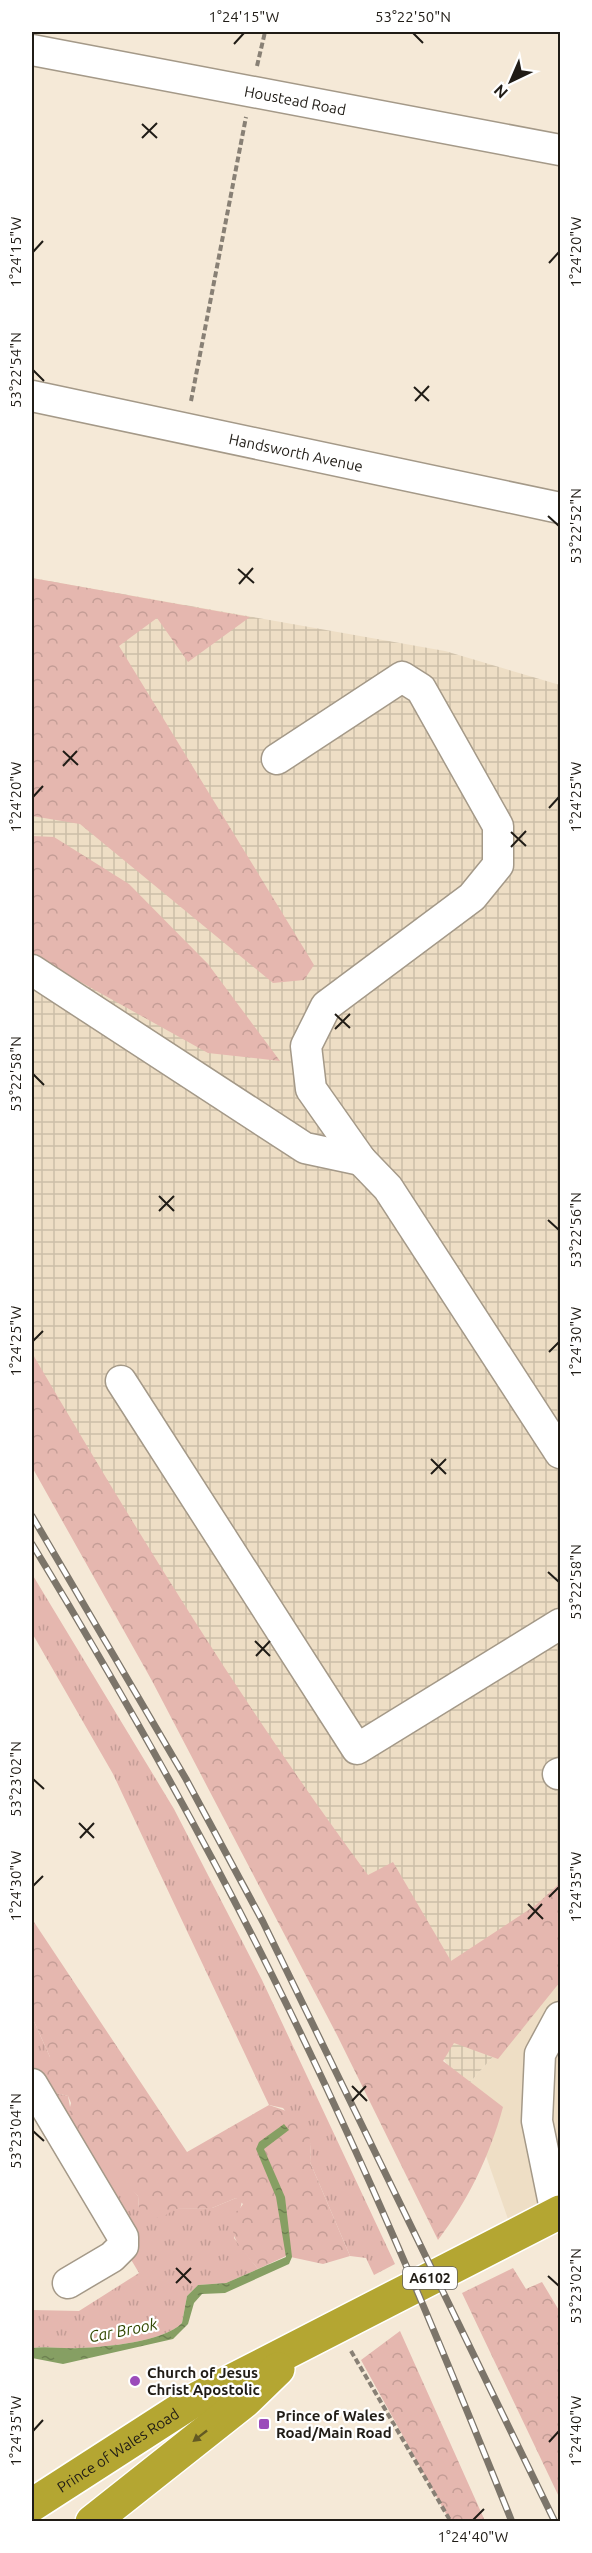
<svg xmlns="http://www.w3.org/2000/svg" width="592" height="2553" font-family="Ubuntu,sans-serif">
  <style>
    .built { fill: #eedec5 }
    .industrial { fill: url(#industrial-grid) }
    .grass { fill: url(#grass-tufts) }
    .forest { fill: url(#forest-crowns) }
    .water { fill: url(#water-ripples) }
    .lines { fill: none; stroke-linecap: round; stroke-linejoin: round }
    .minor-casing { stroke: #a49988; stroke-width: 33 }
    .highway-casing { stroke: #fff; stroke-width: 36 }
    .path { stroke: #888075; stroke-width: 4; stroke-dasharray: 6 3; stroke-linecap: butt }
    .minor { stroke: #fff; stroke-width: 30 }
    .highway { stroke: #b4a632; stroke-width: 33 }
    .rail-casing { stroke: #7c756a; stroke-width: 7 }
    .rail { stroke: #fff; stroke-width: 4.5; stroke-dasharray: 14; stroke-linecap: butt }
    .oneway { fill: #635a23 }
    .ticks { fill: none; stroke: #201c16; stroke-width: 2 }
    .poi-dot { fill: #9b4bba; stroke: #fff; stroke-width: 2 }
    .labels { text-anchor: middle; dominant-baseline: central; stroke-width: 4.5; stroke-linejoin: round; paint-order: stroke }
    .shield { fill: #fff; stroke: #63605c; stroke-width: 1.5 }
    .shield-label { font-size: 14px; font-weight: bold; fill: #201c16 }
    .street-label { font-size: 15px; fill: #201c16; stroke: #fff }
    .poi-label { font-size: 15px; font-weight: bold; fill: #201c16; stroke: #fff; text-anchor: start }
    .water-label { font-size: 16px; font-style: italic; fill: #324802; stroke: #fff }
    .neatline { fill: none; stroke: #201c16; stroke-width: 2 }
    .ticks-label { font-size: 15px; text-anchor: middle; fill: #201c16 }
  </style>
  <defs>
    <pattern id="industrial-grid" width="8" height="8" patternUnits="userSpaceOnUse" patternTransform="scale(1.5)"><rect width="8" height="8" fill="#eedec5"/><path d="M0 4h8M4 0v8" fill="none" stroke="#ccbea8"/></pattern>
    <pattern id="grass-tufts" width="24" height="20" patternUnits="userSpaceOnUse" patternTransform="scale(1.5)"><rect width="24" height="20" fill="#e5b7af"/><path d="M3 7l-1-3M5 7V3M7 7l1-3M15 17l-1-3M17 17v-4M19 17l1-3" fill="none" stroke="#c49d96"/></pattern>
    <pattern id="forest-crowns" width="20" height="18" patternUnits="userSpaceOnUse" patternTransform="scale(1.5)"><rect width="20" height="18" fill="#e5b7af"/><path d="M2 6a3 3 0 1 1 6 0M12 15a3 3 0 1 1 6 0" fill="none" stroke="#c49d96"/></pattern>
    <pattern id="water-ripples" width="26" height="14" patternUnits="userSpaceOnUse" patternTransform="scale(1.5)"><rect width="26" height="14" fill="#869f63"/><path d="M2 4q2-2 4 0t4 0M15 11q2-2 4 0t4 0" fill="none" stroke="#6d8151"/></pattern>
  </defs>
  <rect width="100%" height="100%" fill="#f5e9d7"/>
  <!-- built -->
  <path class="built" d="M560,1982v234l-45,23 -52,-149z"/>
  <!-- industrial -->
  <path class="industrial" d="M32,578l413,73 115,34v1297l-97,108 -431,-696z"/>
  <!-- grass -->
  <path class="grass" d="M32,1574l142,235 88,171 133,284 -21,11 -8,-17 -16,-2 -40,-94 1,-18 -28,-36 -14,-3 -156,-331 -81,-141z
    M32,2017l18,40 2,35 16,4 7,38 63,62 1,13 73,-1 24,-10 6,3 -8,37 24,31 -32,14 -28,2 -11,11 -5,27c-19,19 -76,24 -103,25 -17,1 -31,-2 -47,0v-38l47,1 60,-38 -107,-180z"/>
  <!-- forest -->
  <path class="forest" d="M32,578l218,39 -62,45 -31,-44 -38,28 195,319 -10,15 -31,3 -193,-159 -48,-8z
    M32,836l22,1 75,47 79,80 72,97 -72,-8 -176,-98z
    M32,1353c105,179 213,356 336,522l25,-13 58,99 85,-56 24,-22v99l-62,77 -44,-16 -11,18 60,46c-13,48 -35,94 -65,133l-101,-205 -186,-356 -119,-212z
    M32,1919l155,233 82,-47 29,10 9,12 4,17 -1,18 40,94 -27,8 -37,-8 -28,13c-19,-24 -37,-36 -15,-65l-7,-6 -24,10 -38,1c-12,11 -23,12 -35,0l-1,-13c-21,-20 -78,-61 -67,-93l-3,-7 -16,-4 -9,-15 7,-13v-7l-18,-40z
    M513,2268l13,21 16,-7 18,30v187l-98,-206z
    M400,2331l85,190h-35l-89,-161z"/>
  <!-- water -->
  <path class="water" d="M284,2124l5,6 -25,19 21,48 7,60 -3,7 -64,29 -23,1 -8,9 -6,21 -15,15 -110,25 -31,-6v-10c16,-2 30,1 47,0 27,-1 84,-6 103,-25l5,-27 11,-11 28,-2 60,-26 -10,-60 -20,-48 3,-7z"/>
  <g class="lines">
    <!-- minor casing -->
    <g class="minor-casing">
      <g id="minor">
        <path id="s1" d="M32,50l528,100"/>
        <path id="s2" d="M32,396l528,112"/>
        <path d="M277,759l125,-82 19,12 77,137v39l-26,32 -146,109 -20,40 5,43 50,71 27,28 172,265"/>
        <path d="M32,970l273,178 56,12"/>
        <path d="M121,1381l236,368 203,-125"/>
        <path d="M558,1774l2,-1"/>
        <path d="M32,2084l91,153v9l-11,11 -44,26"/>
        <path d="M556,2214l-19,-93 3,-67 20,-37"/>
      </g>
    </g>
    <!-- highway casing -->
    <g class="highway-casing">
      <g id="highway">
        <path id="s3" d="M32,2505l166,-107 362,-186"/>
        <path d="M92,2522l154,-122 32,-31"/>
      </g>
    </g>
    <!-- path -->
    <path class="path" d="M257,66l8,-34
      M191,401l55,-284
      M351,2351l100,171"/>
    <!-- minor -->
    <use href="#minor" class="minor"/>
    <!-- highway -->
    <use href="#highway" class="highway"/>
    <!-- rail casing -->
    <g class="rail-casing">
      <path id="rail" d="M32,1516l154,263 77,143 292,600
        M32,1544c85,140 167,284 240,431 89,178 166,362 240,547"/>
    </g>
    <!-- rail -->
    <use href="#rail" class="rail"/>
  </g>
  <!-- one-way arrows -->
  <defs><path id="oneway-solid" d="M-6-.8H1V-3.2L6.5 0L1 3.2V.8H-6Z" transform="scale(1.5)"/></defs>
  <use class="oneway" href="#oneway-solid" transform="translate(200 2436) rotate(142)"/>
  <!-- ticks -->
  <path class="ticks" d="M413,33l10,10M234,44l10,-11M142,124l15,14M142,138l15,-15M33,252l10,-11M549,263l10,-11M33,370l11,11M414,387l15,14M415,401l14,-15M548,516l11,10M238,569l16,14M239,584l14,-16M63,751l15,14M63,766l14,-15M33,797l10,-11M549,808l10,-11M511,832l15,14M511,847l15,-16M335,1014l15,14M335,1029l15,-15M33,1074l11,11M159,1196l15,15M159,1211l15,-15M548,1220l11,10M33,1341l10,-10M549,1352l10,-10M431,1459l15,15M431,1474l15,-15M548,1572l11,10M255,1641l15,15M256,1656l14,-15M33,1779l11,10M79,1823l15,15M80,1838l14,-15M33,1886l10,-10M549,1897l10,-10M528,1904l15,15M528,1919l14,-15M352,2086l15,15M352,2101l14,-15M33,2131l11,10M176,2268l15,15M548,2276l11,10M176,2283l15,-15M33,2431l10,-11M549,2442l10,-11M473,2520l11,-11"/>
  <!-- markers -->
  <g class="poi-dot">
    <circle cx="135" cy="2381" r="6"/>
    <rect x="258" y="2418" width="12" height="12" rx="3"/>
  </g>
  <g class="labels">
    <!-- shield labels -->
    <rect class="shield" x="403" y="2267" width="54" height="22" rx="4.5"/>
    <g class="shield-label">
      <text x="430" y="2278">A6102</text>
    </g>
    <!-- street labels -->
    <g class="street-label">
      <text stroke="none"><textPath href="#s1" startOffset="268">Houstead Road</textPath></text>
      <text stroke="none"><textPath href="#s2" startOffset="270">Handsworth Avenue</textPath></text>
      <text stroke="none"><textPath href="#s3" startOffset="102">Prince of Wales Road</textPath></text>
    </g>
    <!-- poi labels -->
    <g class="poi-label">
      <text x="147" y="2372">Church of Jesus<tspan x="147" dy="17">Christ Apostolic</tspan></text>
      <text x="276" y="2415">Prince of Wales<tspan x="276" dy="17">Road/Main Road</tspan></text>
    </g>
    <!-- water labels -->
    <g class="water-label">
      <text transform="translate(123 2330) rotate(-11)">Car Brook</text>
    </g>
  </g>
  <!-- border -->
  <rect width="592" height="2553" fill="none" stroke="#ffffff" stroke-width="66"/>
  <!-- north arrow -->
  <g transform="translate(511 81) rotate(224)" stroke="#ffffff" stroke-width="4.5" paint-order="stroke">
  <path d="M0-4.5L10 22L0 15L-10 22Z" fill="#201c16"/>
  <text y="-9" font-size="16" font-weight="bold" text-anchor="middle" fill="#201c16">N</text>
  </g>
  <rect x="33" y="33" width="526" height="2487" class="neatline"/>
  <g class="ticks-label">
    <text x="244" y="22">1°24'15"W</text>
    <text x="413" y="22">53°22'50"N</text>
    <text transform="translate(16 252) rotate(-90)" y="5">1°24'15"W</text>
    <text transform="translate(576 252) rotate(-90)" y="5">1°24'20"W</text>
    <text transform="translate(16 370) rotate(-90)" y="5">53°22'54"N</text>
    <text transform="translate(576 526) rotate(-90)" y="5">53°22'52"N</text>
    <text transform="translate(16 797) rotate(-90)" y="5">1°24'20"W</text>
    <text transform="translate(576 797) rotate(-90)" y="5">1°24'25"W</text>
    <text transform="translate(16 1074) rotate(-90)" y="5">53°22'58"N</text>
    <text transform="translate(576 1230) rotate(-90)" y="5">53°22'56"N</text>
    <text transform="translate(16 1341) rotate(-90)" y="5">1°24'25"W</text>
    <text transform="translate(576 1342) rotate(-90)" y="5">1°24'30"W</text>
    <text transform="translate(576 1582) rotate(-90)" y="5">53°22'58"N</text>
    <text transform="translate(16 1779) rotate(-90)" y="5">53°23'02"N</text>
    <text transform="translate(16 1886) rotate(-90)" y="5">1°24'30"W</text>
    <text transform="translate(576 1887) rotate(-90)" y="5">1°24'35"W</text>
    <text transform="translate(16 2131) rotate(-90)" y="5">53°23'04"N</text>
    <text transform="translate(576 2286) rotate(-90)" y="5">53°23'02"N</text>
    <text transform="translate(16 2431) rotate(-90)" y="5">1°24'35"W</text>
    <text transform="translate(576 2431) rotate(-90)" y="5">1°24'40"W</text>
    <text x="473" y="2542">1°24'40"W</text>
  </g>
</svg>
